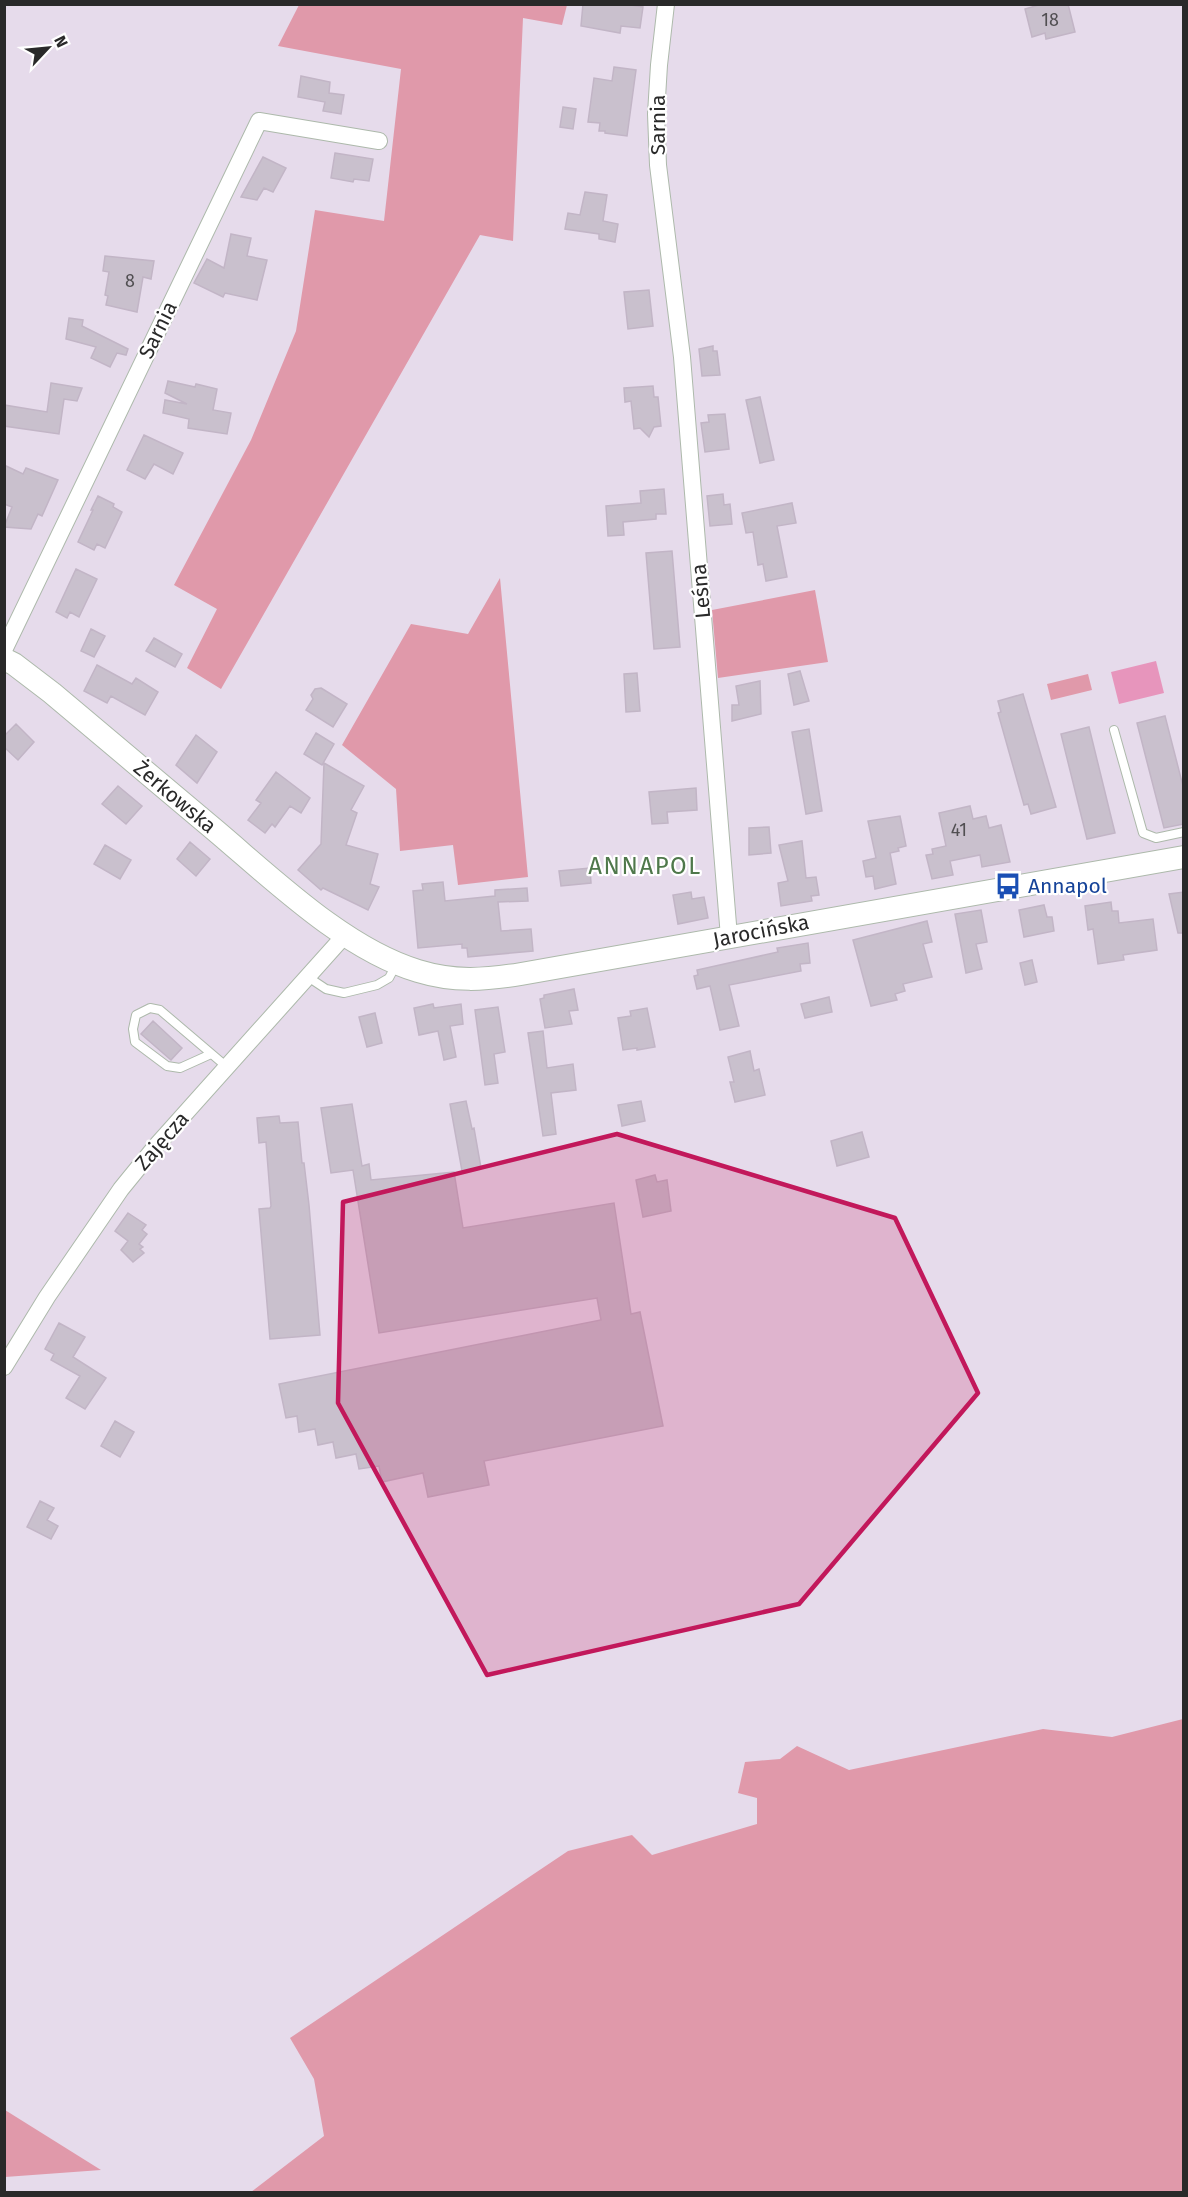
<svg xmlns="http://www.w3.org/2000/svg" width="1188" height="2197" font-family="'Fira Sans',sans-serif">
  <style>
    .green { fill: #e099aa }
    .pitch { fill: #e795bc }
    .building { fill: #c9c0cd; stroke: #c2b5c6; stroke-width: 1.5 }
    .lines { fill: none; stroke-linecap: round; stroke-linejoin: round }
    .lane-casing { stroke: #adb9ab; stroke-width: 10 }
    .street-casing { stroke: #adb9ab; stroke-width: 18 }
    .secondary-casing { stroke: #adb9ab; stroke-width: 24 }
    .lane { stroke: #fff; stroke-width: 8 }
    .street { stroke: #fff; stroke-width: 16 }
    .secondary { stroke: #fff; stroke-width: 22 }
    .marked { fill: #c2185b; fill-opacity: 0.2; stroke: #c2185b; stroke-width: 4.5; stroke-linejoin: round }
    .labels { text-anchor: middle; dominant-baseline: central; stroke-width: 4.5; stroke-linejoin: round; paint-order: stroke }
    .number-label { font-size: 18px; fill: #514f52 }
    .street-label { font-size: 21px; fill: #292929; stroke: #fff }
    .transit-label { font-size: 21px; fill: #164399; stroke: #fff; text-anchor: start }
    .quarter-label { font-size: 24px; letter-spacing: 1.5px; fill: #4f784b; stroke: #fff }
  </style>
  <rect width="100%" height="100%" fill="#e6dbeb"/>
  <!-- green -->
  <path class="green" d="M299,5h268l-5,20 -39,-7 -10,223 -33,-6 -259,454 -34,-21 30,-59 -43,-24 77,-145 45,-109 19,-121 69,11 17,-152 -123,-23z
    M500,578l28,299 -70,8 -5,-40 -53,6 -4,-62 -54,-44 69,-121 57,10z
    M815,590l13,72 -110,16 -6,-68z
    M1088,674l4,16 -41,10 -4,-16z
    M1183,1719v473h-932l73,-56 -10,-57 -24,-41 278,-187 64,-16 20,20 105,-31v-26l-19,-5 7,-31 35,-3 17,-13 52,24 194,-41 69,8z
    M5,2110l96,60 -96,7z"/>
  <!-- pitch -->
  <path class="pitch" d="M1156,661l8,32 -45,11 -8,-32z"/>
  <!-- building -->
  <path class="building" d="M583,4h41l19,3 -3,21 -19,-2 -1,7 -39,-7z
    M1042,4h26l7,28 -29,7 -1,-6 -13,4 -7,-28z
    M614,67l22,3 -9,66 -22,-3v-2h-6l1,-8 -12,-1 6,-44 18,3z
    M301,76l29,6 -1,11 15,2 -3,19 -18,-3 2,-9 -27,-5z
    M563,107l13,2 -3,20 -13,-2z
    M335,153l38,6 -4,22 -15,-2 -1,3 -22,-4z
    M263,157l23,11 -13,24 -9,-4 -7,12 -16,-3z
    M585,192l22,3 -4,26 15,3 -3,18 -16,-3v-5l-34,-5 3,-16 12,2z
    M231,234l20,4 -4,18 20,4 -10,40 -32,-7 -2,4 -29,-14 13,-24 17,9z
    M105,256l49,5 -3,18 -8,-2 -6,35 -31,-7 2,-9 -3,-1 4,-23 -6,-1z
    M649,290l4,36 -25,3 -4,-37z
    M69,318l14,2 -1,6 46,23 -2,6 -9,-2 -7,14 -19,-9 5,-11 -30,-8z
    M713,346v5h4l3,24 -18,1 -3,-27z
    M168,381l27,6 1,-3 21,5 -4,21 18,3 -4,21 -39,-6 1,-9 -26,-6 2,-13 22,4 -22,-11z
    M51,383l31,5 -5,13 -13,-2 -5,35 -55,-8v-21l43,7z
    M653,386l1,11h4l3,29 -7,1 -5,10 -9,-9 -6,1 -3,-28 -6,1 -1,-14z
    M760,397l14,63 -14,3 -14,-63z
    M725,414l4,35 -24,3 -4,-29 8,-1 -1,-7z
    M144,435l39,18 -10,21 -19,-10 -9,15 -18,-9z
    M4,465l19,9 3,-6 32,12 -16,36 -4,-2 -7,15 -27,-2 8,-20 -8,-3z
    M664,489l2,25h-10v5l-33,3 1,13 -16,1 -2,-30 35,-3 -1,-12z
    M723,494l1,11 6,-1 2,20 -22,2 -3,-30z
    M98,496l16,8 -1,3 9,5 -17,36 -8,-4 -3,6 -16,-8 15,-32h-2z
    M792,503l4,20 -19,3 10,51 -21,4 -3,-17 -5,1 -5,-33 -7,1 -4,-20z
    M672,551l8,96 -26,2 -8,-96z
    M76,569l21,10 -18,38 -9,-5 -3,6 -11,-6z
    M91,629l14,7 -11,21 -13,-6z
    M154,638l28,16 -7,13 -29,-16z
    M97,665l35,19 4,-6 22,14 -13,23 -34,-19 -4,7 -23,-12z
    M800,671l9,30 -15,4 -6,-31z
    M637,673l3,38 -14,1 -2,-38z
    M760,681l1,33 -29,7v-16h7l-3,-19z
    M321,688l26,16 -14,23 -27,-17 7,-11 -2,-4 4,-6z
    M1023,694l33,113 -25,7 -3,-10 -4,1 -26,-92 3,-1 -3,-11z
    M1165,716l19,74v34l-20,4 -27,-105z
    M16,724l18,18 -16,18 -14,-13v-11z
    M1089,727l26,106 -28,6 -26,-105z
    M809,729l13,82 -16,3 -14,-82z
    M316,733l18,11 -12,21 -18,-11z
    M196,735l21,17 -20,31 -21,-18z
    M324,763l40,23 -13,24 6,3 -11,32 32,9 -8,30 9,3 -11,23 -45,-22 -2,2 -23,-20 23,-26z
    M276,772l34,26 -9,15 -11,-7 -15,21 -3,-3 -7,9 -17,-13 13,-17 -5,-3z
    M118,786l24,20 -16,18 -24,-20z
    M696,788l1,22 -30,2 1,11 -16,1 -3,-32z
    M970,806l3,13 13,-3 3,12 12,-3 9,37 -28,5 -2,-12 -30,6 3,14 -21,4 -6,-24 7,-1 -1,-5 14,-3 -7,-33z
    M900,816l6,30 -8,2 1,3 -9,2 6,31 -21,5 -2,-13 -7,1 -3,-16 13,-3 -8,-37z
    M769,827l2,26 -22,2v-27z
    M802,841l4,37 10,-1 3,18 -8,1 1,5 -31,5 -3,-23 10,-2 -9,-36z
    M190,842l20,17 -14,17 -19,-17z
    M105,845l26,15 -11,19 -26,-15z
    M590,868l1,15 -30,3 -2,-15z
    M443,882l2,19 50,-5v-6l32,-2 1,13 -30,1 3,29 30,-2 2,22 -65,6 -1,-9h-5v-4l-44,4 -5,-57 10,-1 -1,-6z
    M691,892l1,7 12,-2 4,21 -30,6 -5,-29z
    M1184,892v41h-6l-9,-39z
    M1111,902l1,9h6l1,12 34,-4 4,31 -34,5 1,5 -26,4 -5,-35 -5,1 -3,-24z
    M1044,905l3,12h5l2,14 -30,6 -5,-27z
    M981,910l6,32 -11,2 6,25 -16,4 -11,-59z
    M927,921l5,21 -9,2 9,33 -29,7 2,7 -10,3 2,6 -26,6 -18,-66z
    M808,943l2,20 -10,1 1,7 -72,14 10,41 -19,4 -10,-44 -13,3 -3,-13 4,-1 -1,-5 81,-18 -1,-4z
    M1032,960l5,22 -12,3 -5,-22z
    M574,989l4,21 -9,1 3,13 -27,4 -5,-29 4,-1v-3z
    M829,997l3,15 -27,6 -4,-14z
    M433,1004l1,4 27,-4 2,20 -13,2 6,31 -12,3 -6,-29 -19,4 -5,-27z
    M498,1007l7,45 -11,2 4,29 -13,2 -10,-75z
    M647,1008l8,39 -18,3v-2l-14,2 -5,-32 13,-2 -1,-5z
    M375,1013l7,30 -15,4 -8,-30z
    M153,1021l29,27 -11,12 -30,-26z
    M543,1031l4,37 26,-4 3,26 -25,3 5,41 -13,2 -15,-103z
    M750,1051l4,20 5,-2 6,26 -30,7 -5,-20h4l-6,-25z
    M466,1101l6,28 2,-1 7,40 -19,3 -12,-67z
    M641,1101l4,20 -23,5 -4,-21z
    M352,1104l10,62 7,-2 2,16 83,-8 9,56 151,-25 17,111 9,-2 23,114 -179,35 5,24 -61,12 -5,-24 -41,9 -3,-16 -20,3 -3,-15 -20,4 -3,-16 -15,3 -3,-16 -16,3 -2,-16 -11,2 -7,-34 322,-64 -4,-22 -218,35 -26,-163 -22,3 -10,-65z
    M279,1116l1,7 18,-1 4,41h2l5,42 11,130 -50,4 -11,-130 11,-1 1,-2 -5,-64 -7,1 -2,-25z
    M862,1132l7,25 -32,9 -6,-25z
    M655,1175l2,7 10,-2 4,31 -28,6 -7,-37z
    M128,1213l18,12 -4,5 5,4 -8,10 4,3 -3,2 4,4 -11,9 -12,-12 7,-9 -13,-10z
    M59,1323l26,14 -12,20 33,21 -21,31 -19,-11 14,-22 -29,-16 3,-6 -9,-5z
    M115,1421l19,11 -14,25 -19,-11z
    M40,1501l14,7 -7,12 11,6 -7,13 -24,-12z"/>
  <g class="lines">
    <!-- lane casing -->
    <g class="lane-casing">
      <path id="lane" d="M1114,730l29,103 13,5 28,-6
        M308,977l18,12 18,4 33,-8 12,-7 8,-15
        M211,1054l-31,14 -13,-2 -32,-24 -2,-13 3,-14 14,-7 10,2 67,57"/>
    </g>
    <!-- street casing -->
    <g class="street-casing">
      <path id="street" d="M666,4l-7,61 -3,49 2,51 24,192 47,580
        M4,650l255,-529 120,20
        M4,1367l43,-70 74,-108 35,-43 189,-211"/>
    </g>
    <!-- secondary casing -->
    <g class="secondary-casing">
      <path id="secondary" d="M4,659l10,5 38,29c54,46 110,92 164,138 58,49 129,118 202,140 36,11 66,9 103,3l663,-117"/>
    </g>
    <!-- lane -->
    <use href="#lane" class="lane"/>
    <!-- street -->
    <use href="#street" class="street"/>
    <!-- secondary -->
    <use href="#secondary" class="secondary"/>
  </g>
  <!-- marked area -->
  <path class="marked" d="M617,1134l278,84 83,175 -179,211 -312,71 -149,-272 5,-201z"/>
  <!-- icons -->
  <defs>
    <g id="bus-bare" transform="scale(2.07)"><path d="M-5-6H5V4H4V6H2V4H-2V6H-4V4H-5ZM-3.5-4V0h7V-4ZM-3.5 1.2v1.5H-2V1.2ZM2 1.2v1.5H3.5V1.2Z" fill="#1a4fb4" stroke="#fff" stroke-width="2.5" paint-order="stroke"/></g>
  </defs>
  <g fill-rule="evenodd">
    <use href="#bus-bare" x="1008" y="886"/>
  </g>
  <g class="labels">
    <!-- number labels -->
    <g class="number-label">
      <text x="1050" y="20">18</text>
      <text x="130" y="281">8</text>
      <text x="959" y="830">41</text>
    </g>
    <!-- street labels -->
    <g class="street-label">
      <text transform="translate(658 125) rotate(-90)">Sarnia</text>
      <text transform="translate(158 330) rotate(-64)">Sarnia</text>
      <text transform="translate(701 591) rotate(-95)">Leśna</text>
      <text transform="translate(175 797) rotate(40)">Żerkowska</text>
      <text transform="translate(761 931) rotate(-11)">Jarocińska</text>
      <text transform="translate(162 1141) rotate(-49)">Zajęcza</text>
    </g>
    <!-- transit labels -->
    <g class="transit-label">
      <text x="1028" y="886">Annapol</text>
    </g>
    <!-- quarter labels -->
    <g class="quarter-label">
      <text x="645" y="866">ANNAPOL</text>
    </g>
  </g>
  <!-- border -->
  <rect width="1188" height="2197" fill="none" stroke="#292929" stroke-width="12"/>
  <!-- north arrow -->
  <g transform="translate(48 48) rotate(64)" stroke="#ffffff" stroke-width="4.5" paint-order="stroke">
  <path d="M0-4.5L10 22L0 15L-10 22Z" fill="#292929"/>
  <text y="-9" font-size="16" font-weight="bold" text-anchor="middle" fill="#292929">N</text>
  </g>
</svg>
